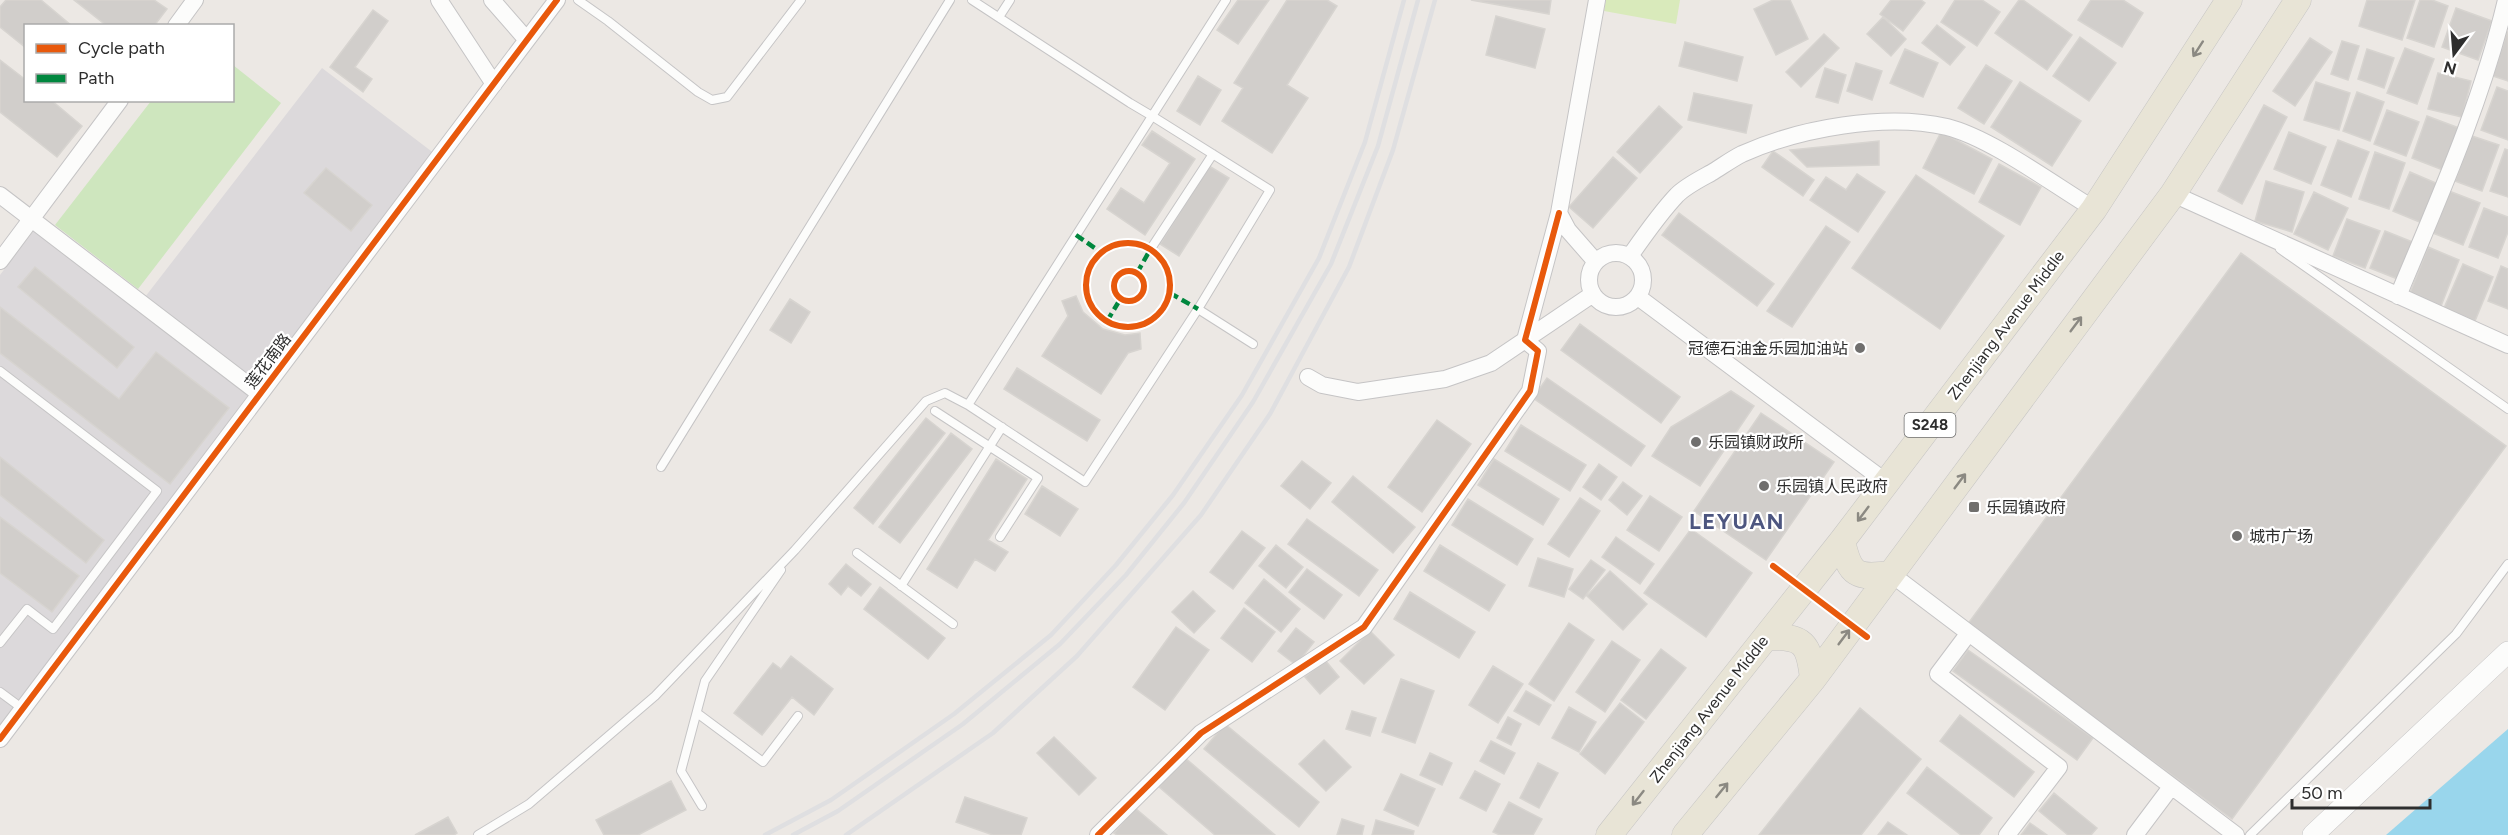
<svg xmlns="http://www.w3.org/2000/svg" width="2508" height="835" font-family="Figtree,'Noto Sans SC',sans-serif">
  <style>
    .industrial { fill: #dcd9db }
    .green { fill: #cee6be }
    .pitch { fill: #d9eabb }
    .water { fill: #99d6ec }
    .building { fill: #d1cecb; stroke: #d7d4d0; stroke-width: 1.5 }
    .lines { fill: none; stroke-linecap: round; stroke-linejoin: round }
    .service-casing { stroke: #c5c4c5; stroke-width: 10 }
    .minor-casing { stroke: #c5c4c5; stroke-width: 18 }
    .tertiary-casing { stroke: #c5c4c5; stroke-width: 22 }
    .primary-casing { stroke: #c6c5c4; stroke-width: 27 }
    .service { stroke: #fcfcfb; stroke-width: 8 }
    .minor { stroke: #fcfcfb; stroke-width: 16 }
    .tertiary { stroke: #fcfcfb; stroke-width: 21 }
    .primary { stroke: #e8e4d6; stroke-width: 26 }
    .rail { stroke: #dfdfe1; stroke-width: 4.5 }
    .quiet { stroke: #00873e; stroke-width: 4.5; stroke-dasharray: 9 4.5; stroke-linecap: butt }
    .cycleway-casing { stroke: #fff; stroke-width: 10 }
    .cycleway { stroke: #e8590c; stroke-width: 6 }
    .oneway { stroke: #8b8982 }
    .poi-dot { fill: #706f6e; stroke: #fff; stroke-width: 2 }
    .labels { text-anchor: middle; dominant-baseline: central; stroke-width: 4.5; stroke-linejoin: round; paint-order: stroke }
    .shield { fill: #fff; stroke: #6d6d6d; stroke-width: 1.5 }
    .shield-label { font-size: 15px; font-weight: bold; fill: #2e2e2e }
    .street-label { font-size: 16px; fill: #2e2e2e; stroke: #fff }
    .poi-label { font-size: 16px; fill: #2e2e2e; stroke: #fff; text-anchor: start }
    .district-label { font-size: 22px; font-weight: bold; letter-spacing: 1.5px; fill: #4d5680; stroke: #fff }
  </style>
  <rect width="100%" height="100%" fill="#ece8e4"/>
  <!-- industrial -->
  <path class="industrial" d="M322,68l113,86 -177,230 -113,-87z
    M35,229l219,168 -254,330v-452z"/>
  <!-- green -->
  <path class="green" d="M233,65l48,38 -143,186 -83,-64 96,-124 81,-1z"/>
  <!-- pitch -->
  <path class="pitch" d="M1606,0h74l-4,24 -72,-13z"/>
  <!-- water -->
  <path class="water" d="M2508,729v106h-122z"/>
  <!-- building -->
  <path class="building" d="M6,0h35l31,26h-46v22l-26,-21v-20z
    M74,0h80l13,9 -13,17h-47z
    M1238,0h31l-31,44 -21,-14z
    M1287,0h40l10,6 -50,79 21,13 -36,55 -50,-32 21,-33 -9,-5z
    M1471,0h80l-2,14z
    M1773,0h17l18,39 -32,16 -22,-46z
    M1891,0h30l4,3 -22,28 -23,-17z
    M1955,0h27l18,12 -23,34 -36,-24z
    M2019,0h4l49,35 -25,35 -52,-37z
    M2091,0h32l20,13 -21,34 -44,-27z
    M2367,0h48l-13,40 -43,-14z
    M2420,0h12l16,6 -14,41 -27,-9z
    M2456,8l36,13 -14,39 -36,-13z
    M373,10l15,11 -33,46 17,12 -9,13 -33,-25z
    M1496,16l49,13 -10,39 -49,-13z
    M1883,17l23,22 -15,17 -24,-22z
    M1937,25l28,22 -15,18 -28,-22z
    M2507,32h1v49l-15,-5z
    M1824,34l15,14 -38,39 -15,-15z
    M2080,37l36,26 -27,38 -36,-25z
    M2310,38l22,14 -37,54 -22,-15z
    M2342,41l17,5 -11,34 -17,-6z
    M1685,42l58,15 -6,24 -58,-15z
    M2405,48l29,11 -17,45 -30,-11z
    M1905,49l33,14 -15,34 -33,-14z
    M2367,49l27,9 -10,30 -26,-9z
    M0,60l26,20v20h25l31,26 -25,31 -57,-45z
    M1856,63l26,8 -10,29 -25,-9z
    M1986,65l26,16 -28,43 -26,-16z
    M1825,68l21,7 -8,28 -22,-6z
    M2438,73l33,8 -9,36 -34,-8z
    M1198,76l23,14 -21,35 -23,-14z
    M2020,82l61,39 -29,45 -61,-39z
    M2316,82l34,11 -11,37 -35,-10z
    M2497,87l11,4v49l-27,-10z
    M2357,92l27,10 -14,39 -27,-10z
    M1694,93l58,12 -6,28 -58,-13z
    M2264,105l23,12 -45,87 -24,-13z
    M1659,106l23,21 -42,46 -23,-21z
    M2387,110l32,12 -13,34 -32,-12z
    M2427,116l32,12 -16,42 -31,-12z
    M1152,131l43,28 -50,76 -38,-26 14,-21 23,15 26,-40 -28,-18z
    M1941,132l51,27 -18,35 -51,-26z
    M2289,132l37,15 -15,37 -37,-15z
    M2472,136l27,9 -17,46 -27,-10z
    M2338,140l31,12 -18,45 -30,-12z
    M1879,141v24l-72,2 -17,-17z
    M2505,149l3,1v47l-18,-6z
    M1773,151l41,29 -11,16 -41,-29z
    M2375,152l30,11 -16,46 -30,-10z
    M1613,157l24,21 -44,50 -24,-21z
    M1999,164l42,23 -21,38 -41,-23z
    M1209,166l20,12 -50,78 -19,-12z
    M326,168l46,37 -21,26 -47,-38z
    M2410,172l28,12 -16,39 -29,-12z
    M1857,174l28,18 -27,40 -48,-32 16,-23 20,13z
    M1916,175l88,61 -64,93 -88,-61z
    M2266,181l38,11 -12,40 -37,-11z
    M2449,191l31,12 -17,42 -30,-12z
    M2314,192l34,16 -20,42 -34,-16z
    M2484,208l24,9v15l-10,26 -29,-11z
    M1679,213l95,71 -17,22 -95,-71z
    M2347,219l33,12 -15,37 -32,-12z
    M1826,226l24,16 -58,85 -25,-16z
    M2385,231l30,12 -15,37 -30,-12z
    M2428,247l31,13 -18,46 -31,-13z
    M2241,253l265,193 -274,373 -265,-194z
    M2463,264l30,13 -18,44 -31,-13z
    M2501,266l7,3v40l-20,-8z
    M35,267l99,80 -17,21 -99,-81z
    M1076,296l7,16 20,17 22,6 15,-2 1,16 -13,4 -27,41 -59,-38 26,-40 -6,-15z
    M790,299l20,13 -19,31 -21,-13z
    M0,307l119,92 37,-47 73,56 -59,76 -170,-131z
    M1580,324l100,73 -19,26 -100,-73z
    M1017,368l83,52 -13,21 -83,-52z
    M1547,378l98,68 -14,20 -98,-68z
    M1731,391l23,15 -54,80 -48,-30 19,-29z
    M1761,413l73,49 -68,98 -72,-49z
    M926,418l19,15 -72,91 -19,-16z
    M1437,420l34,24 -49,68 -34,-25z
    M1521,425l65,40 -16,26 -65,-40z
    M951,433l21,16 -72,94 -21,-16z
    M0,457l104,83 -18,23 -86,-68z
    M996,459l31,20 -39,61 20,12 -13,19 -20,-12 -18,29 -30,-19z
    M1494,459l65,40 -16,26 -65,-40z
    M1302,461l29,22 -21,26 -29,-23z
    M1599,464l18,13 -16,23 -18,-13z
    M1353,476l62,51 -22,26 -61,-51z
    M1623,482l19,14 -15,19 -18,-15z
    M1042,486l36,23 -18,27 -35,-22z
    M1650,496l32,21 -23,34 -32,-21z
    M1580,498l20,13 -31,46 -21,-13z
    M1468,499l65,40 -16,26 -65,-40z
    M0,517l79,59 -27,36 -52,-39z
    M1307,519l71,51 -19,26 -71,-52z
    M1691,529l61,44 -46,64 -62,-44z
    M1242,531l23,17 -32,41 -23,-17z
    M1616,537l38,27 -14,20 -38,-27z
    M1276,545l27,22 -17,21 -27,-22z
    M1440,545l65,40 -16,26 -65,-40z
    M1538,558l35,11 -9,28 -35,-11z
    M1591,560l14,10 -22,29 -14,-10z
    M846,564l25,20 -10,12 -13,-10 -7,9 -12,-11z
    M1307,569l35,26 -18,24 -35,-27z
    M1610,571l37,33 -24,26 -36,-34z
    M1264,579l36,30 -19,23 -36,-29z
    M880,587l65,51 -17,21 -64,-50z
    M1193,591l22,20 -21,22 -22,-21z
    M1410,592l65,40 -16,26 -65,-39z
    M1244,608l31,24 -23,30 -31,-24z
    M1569,623l25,17 -40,61 -25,-17z
    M1176,627l33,23 -44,60 -32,-23z
    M1296,628l18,14 -18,23 -18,-14z
    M1370,631l24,24 -30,29 -24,-23z
    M1612,641l28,19 -35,52 -29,-20z
    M1661,649l25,19 -40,51 -25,-19z
    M1968,650l125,88 -16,22 -124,-89z
    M791,656l42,33 -19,26 -22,-18 -30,38 -28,-22 39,-50 8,6z
    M1325,660l14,17 -19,17 -15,-17z
    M1493,666l30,18 -25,39 -29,-18z
    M1401,679l33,12 -19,52 -33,-11z
    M1526,691l25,14 -12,20 -25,-14z
    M1620,703l24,19 -39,52 -25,-20z
    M1569,707l27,15 -17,30 -27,-14z
    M1860,708l61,51 -60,76h-102z
    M1352,711l24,7 -6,18 -24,-7z
    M1960,715l74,57 -20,25 -74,-56z
    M1508,717l13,7 -10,21 -14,-7z
    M1225,724l94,78 -20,25 -95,-78z
    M1054,737l42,41 -17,17 -42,-42z
    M1324,740l27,27 -25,24 -27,-27z
    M1491,741l24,12 -11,21 -24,-13z
    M1430,753l22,10 -10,22 -22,-10z
    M1184,757l91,78h-60l-56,-48z
    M1538,763l20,10 -19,35 -19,-10z
    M1927,767l65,51 -13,17h-18l-54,-42z
    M1475,771l25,13 -14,27 -26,-13z
    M1401,774l34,15 -17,37 -34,-16z
    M671,781l15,29 -48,25h-34l-8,-15z
    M2054,793l43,35 -6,7h-23l-29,-24z
    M965,797l62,21 -6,17h-28l-37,-13z
    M1509,802l33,17 -9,16h-33l-7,-3z
    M1135,808l32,27h-50l-3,-2z
    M448,817l9,16 -3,2h-39z
    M1342,819l22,7 -2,9h-25z
    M1376,820l38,11 -1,4h-41z
    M1888,822l19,13h-29z
    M2030,823l17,12h-26z"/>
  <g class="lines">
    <!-- service casing -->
    <g class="service-casing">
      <path id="service" d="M578,0l30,21 90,71 14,8 15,-3 74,-97
        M972,0l158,103 22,13 118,74 -72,119 -113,173 -117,-77 258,-405
        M999,17l11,-17
        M2280,249l228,160
        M1150,250l63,-96
        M1198,309l55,35
        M0,371l157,120 -104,138 -26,-20 -27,34
        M935,411l103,67 -38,59
        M661,467l289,-467
        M857,553l96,71
        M901,586l101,-159
        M0,692l23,17
        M697,713l66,49 35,-46
        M702,806l-21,-35 24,-90 76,-111
        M478,835l51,-31 126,-108 140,-146 131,-149 19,-8 23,12
        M2250,835l206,-201 52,-70"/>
    </g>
    <!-- minor casing -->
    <g class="minor-casing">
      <path id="minor" d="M439,0l55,84
        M492,0l34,39
        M176,26l19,-26
        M2173,194l335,151
        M0,195l260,199
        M1589 280a27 27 0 1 1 54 0a27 27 0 1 1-54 0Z
        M1630,256c14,-20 29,-42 47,-61 9,-9 23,-16 34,-22 10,-6 21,-14 31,-19 58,-26 143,-41 205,-27 44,11 107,58 147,82
        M0,261l120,-161
        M1596,262l-28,-32 -9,-17 38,-213
        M2398,296c40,-96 84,-194 108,-296
        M1638,297l248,185
        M1308,377l14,8 36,7 87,-13 46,-16 102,-69
        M1891,574l345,261
        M1968,634l-30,40 121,93 -52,68
        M0,739l557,-739
        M1098,835l103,-102 163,-106 166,-236 8,-40 -13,-11 34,-127
        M2135,835l36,-48"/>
    </g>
    <!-- tertiary casing -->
    <g class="tertiary-casing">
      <path id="tertiary" d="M2313,835l195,-183"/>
    </g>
    <!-- primary casing -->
    <g class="primary-casing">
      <path id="primary" d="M1842,541c8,35 14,37 49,33
        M1766,637c38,-1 43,6 47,42
        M1609,835l233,-294 252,-332 135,-209
        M1685,835l128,-156 360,-485 125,-194"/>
    </g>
    <!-- service -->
    <use href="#service" class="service"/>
    <!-- minor -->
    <use href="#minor" class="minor"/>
    <!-- tertiary -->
    <use href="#tertiary" class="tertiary"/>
    <!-- primary -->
    <use href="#primary" class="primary"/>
    <!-- rail -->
    <path class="rail" d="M765,835l66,-35 123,-86 97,-79 65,-70 57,-70 69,-100 77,-137 46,-116 39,-142
      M793,835l45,-24 125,-87 97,-80 66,-69 58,-72 69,-101 78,-138 47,-118 40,-146
      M846,835l147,-102 84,-77 124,-141 69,-101 79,-147 44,-117 42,-150"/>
    <!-- quiet -->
    <path class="quiet" d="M1076,235l26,18
      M1137,273l13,-23
      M1170,293l28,16
      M1107,321l14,-23"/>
    <!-- cycleway casing -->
    <g class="cycleway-casing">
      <path id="cycleway" d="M1086 285a42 42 0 1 1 84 0a42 42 0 1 1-84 0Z
        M1114 286a15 15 0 1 1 30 0a15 15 0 1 1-30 0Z
        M1773,566l94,71
        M0,739l557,-739
        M1098,835l103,-102 163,-106 166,-236 8,-40 -13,-11 34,-127"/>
    </g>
    <!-- cycleway -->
    <use href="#cycleway" class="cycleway"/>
  </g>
  <!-- one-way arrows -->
  <defs><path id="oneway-shaft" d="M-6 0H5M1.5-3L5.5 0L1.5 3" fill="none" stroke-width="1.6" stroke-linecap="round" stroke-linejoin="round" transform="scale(1.5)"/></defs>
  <g class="oneway">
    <use href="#oneway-shaft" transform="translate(2198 49) rotate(123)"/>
    <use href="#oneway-shaft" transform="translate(2076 324) rotate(-53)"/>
    <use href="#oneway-shaft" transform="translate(1960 481) rotate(-53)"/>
    <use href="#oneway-shaft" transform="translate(1863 514) rotate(127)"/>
    <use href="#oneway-shaft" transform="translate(1844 637) rotate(-53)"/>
    <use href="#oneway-shaft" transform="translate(1722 790) rotate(-51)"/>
    <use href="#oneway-shaft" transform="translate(1638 798) rotate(128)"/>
  </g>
  <!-- markers -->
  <g class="poi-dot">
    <circle cx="1860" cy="348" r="6"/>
    <circle cx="1696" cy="442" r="6"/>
    <circle cx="1764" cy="486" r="6"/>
    <rect x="1968" y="501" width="12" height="12" rx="3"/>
    <circle cx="2237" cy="536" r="6"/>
  </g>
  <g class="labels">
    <!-- shield labels -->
    <rect class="shield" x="1904.5" y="413" width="51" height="24" rx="4.5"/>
    <g class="shield-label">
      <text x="1930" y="425">S248</text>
    </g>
    <!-- street labels -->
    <g class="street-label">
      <text transform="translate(2006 325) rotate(-53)">Zhenjiang Avenue Middle</text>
      <text transform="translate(268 361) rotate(-53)">莲花南路</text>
      <text transform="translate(1709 709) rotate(-52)">Zhenjiang Avenue Middle</text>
    </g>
    <!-- poi labels -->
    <g class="poi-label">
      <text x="1848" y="348" text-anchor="end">冠德石油金乐园加油站</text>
      <text x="1708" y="442">乐园镇财政所</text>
      <text x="1776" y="486">乐园镇人民政府</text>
      <text x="1986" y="507">乐园镇政府</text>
      <text x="2249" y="536">城市广场</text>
    </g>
    <!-- district labels -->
    <g class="district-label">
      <text x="1737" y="521">LEYUAN</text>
    </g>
  </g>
  <!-- legend -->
  <rect x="24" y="24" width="210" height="78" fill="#ffffff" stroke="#ababab" stroke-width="1.5"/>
  <rect x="36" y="44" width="30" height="9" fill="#e8590c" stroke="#ababab" stroke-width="1.5"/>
  <text x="78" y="54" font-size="18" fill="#2e2e2e">Cycle path</text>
  <rect x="36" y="74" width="30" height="9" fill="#00873e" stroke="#ababab" stroke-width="1.5"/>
  <text x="78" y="84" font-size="18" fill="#2e2e2e">Path</text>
  <!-- north arrow -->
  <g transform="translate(2454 54) rotate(196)" stroke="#ffffff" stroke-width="4.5" paint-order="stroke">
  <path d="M0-4.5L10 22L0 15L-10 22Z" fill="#2e2e2e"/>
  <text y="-9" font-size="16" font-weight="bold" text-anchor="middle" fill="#2e2e2e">N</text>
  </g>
  <!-- scale -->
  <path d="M2292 799v9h138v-9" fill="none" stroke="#2e2e2e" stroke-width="3"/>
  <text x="2301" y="799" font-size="18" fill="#2e2e2e" stroke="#ffffff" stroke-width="4.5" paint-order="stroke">50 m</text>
</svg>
